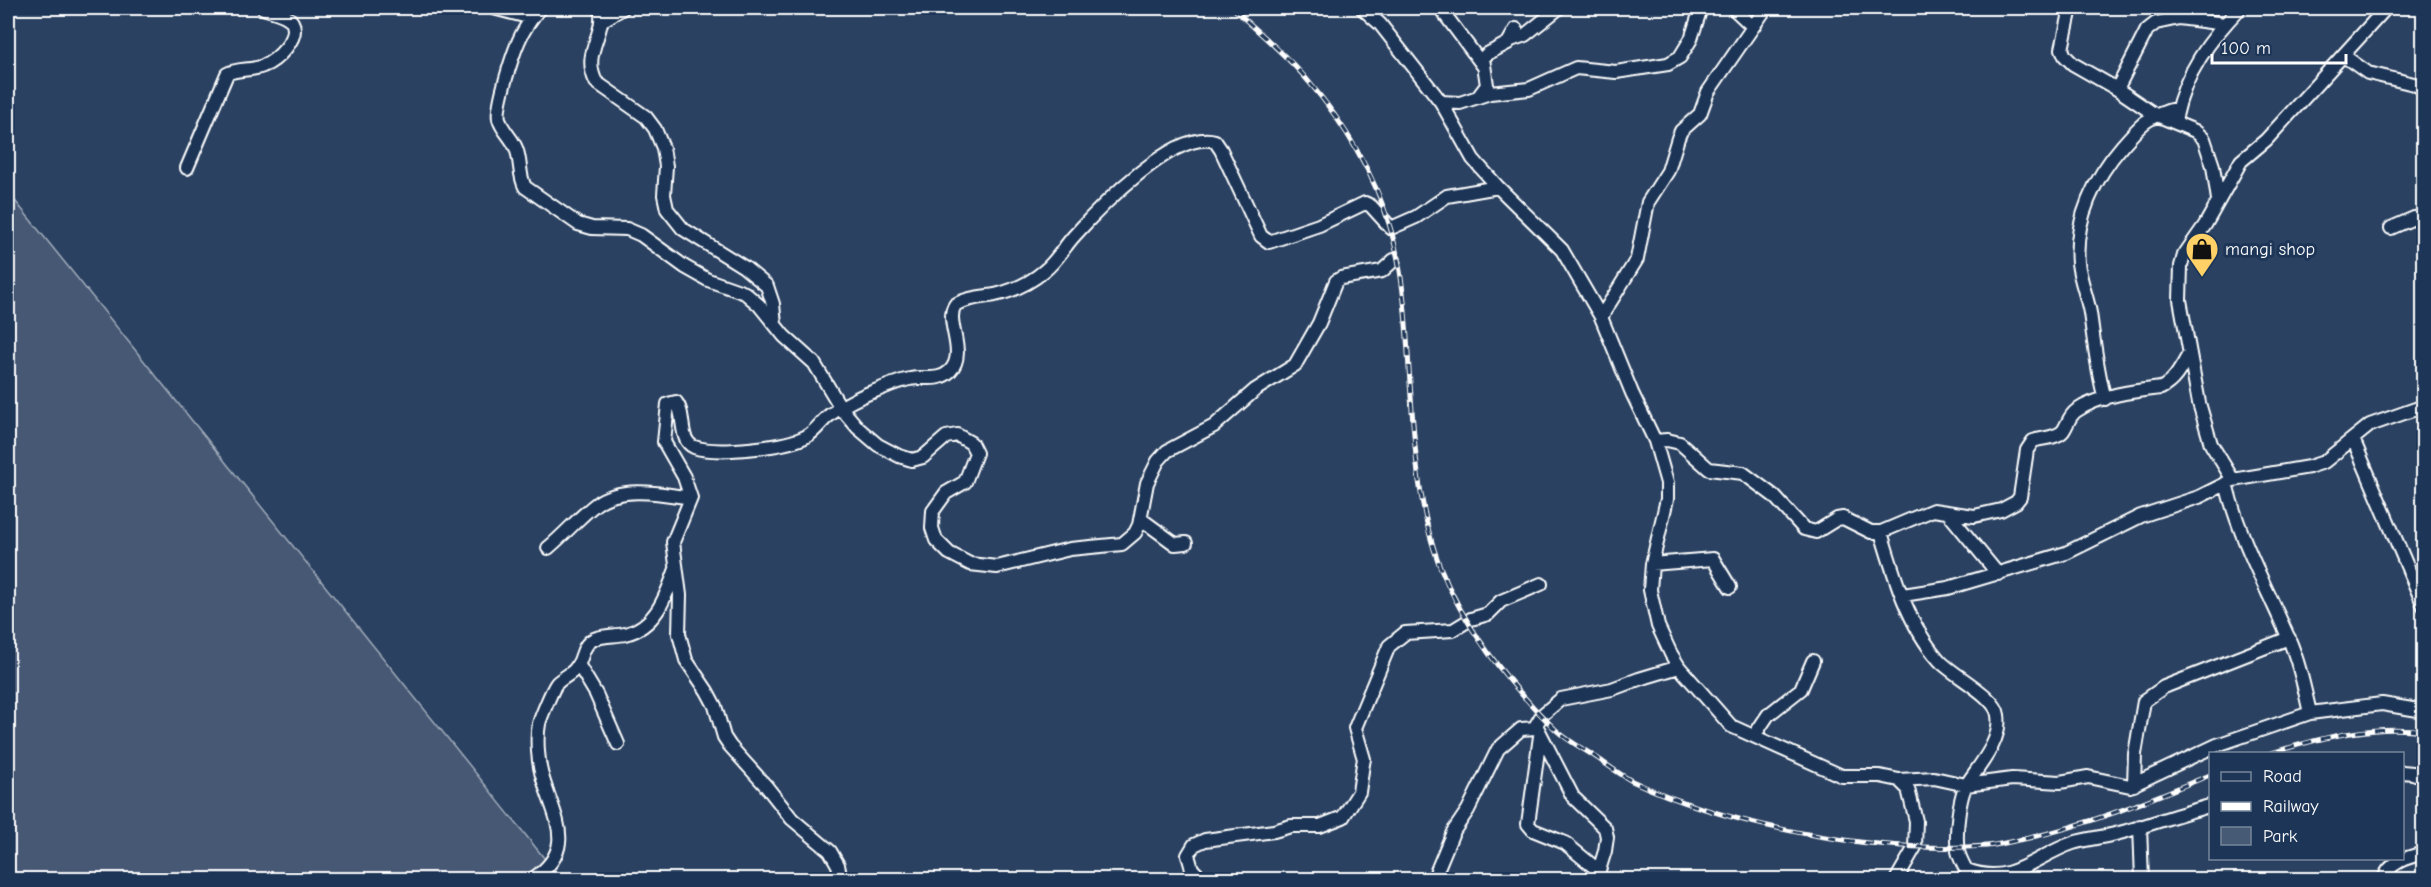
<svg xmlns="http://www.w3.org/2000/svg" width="2431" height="887" font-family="'Comic Neue',sans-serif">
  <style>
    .green { fill: #465975; stroke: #a2acba; stroke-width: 1.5 }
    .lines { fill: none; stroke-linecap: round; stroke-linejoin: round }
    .minor-casing { stroke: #fff; stroke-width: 16 }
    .minor { stroke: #1d3557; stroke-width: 12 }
    .rail-casing { stroke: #fff; stroke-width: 5 }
    .rail { stroke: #1d3557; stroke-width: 3; stroke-dasharray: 9; stroke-linecap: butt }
    .labels { text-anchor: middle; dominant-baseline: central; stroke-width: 6; stroke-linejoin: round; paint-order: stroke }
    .poi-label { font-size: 18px; fill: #fff; stroke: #1d3557; text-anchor: start }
  </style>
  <rect width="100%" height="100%" fill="#2a4161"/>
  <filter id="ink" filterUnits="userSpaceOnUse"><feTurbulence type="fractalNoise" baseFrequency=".0167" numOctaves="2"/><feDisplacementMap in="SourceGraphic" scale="12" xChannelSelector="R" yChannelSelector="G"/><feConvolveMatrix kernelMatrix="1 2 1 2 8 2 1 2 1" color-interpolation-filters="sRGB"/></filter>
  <g filter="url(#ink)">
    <!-- green -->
    <path class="green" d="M8,192l553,687h-553z"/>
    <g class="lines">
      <!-- minor casing -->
      <g class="minor-casing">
        <path id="minor" d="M493,8l39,10
          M540,8c-7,8 -13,17 -18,26 -8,15 -26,71 -23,85 3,12 15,20 18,32 4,12 2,25 8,36l53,37 14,4 35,1 14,6 44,32 23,13 37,13 14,12 25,31 30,27 27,45 17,20 20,17 21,11 13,4 11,-3 23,-20 11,-2 14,8 5,10 -11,29 -19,11 -13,18 -1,17 4,12 13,13 21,11 27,3 73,-18 52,-5 13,-11 4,-8 8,-42 11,-22 9,-10 47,-25 41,-36 40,-25 24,-42 17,-42 5,-3 41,-7 12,-11
          M600,8c7,26 -19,44 -4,74l50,35 9,12 8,19 3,18 -2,29 3,14 16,20 61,38 23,19 6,18 2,20
          M1362,8l18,16 61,78 32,57 25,28 64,63 39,67 31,76 23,48 12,42v16l-15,65 -2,26 8,36 13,28 8,13 52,59 111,50h38l19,4 9,9 8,32 -1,26 -19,33
          M1440,8l44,59
          M1733,8l19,18
          M2071,8l-9,41 3,7 8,8 44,25 37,25 41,17 9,8 9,27 5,34
          M2162,8l17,10 46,6
          M603,20l20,-12
          M1511,40l14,-5 34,-27
          M2344,56l24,17 46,11 10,5
          M2117,89l30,-59 9,-7 23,-5
          M1478,97l9,-12 -4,-27 4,-4 21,-11 8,-14
          M1441,102l19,1 30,-10 39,-4 47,-21 40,4 52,-8 12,-7 11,-18 10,-31
          M2176,116c9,-43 34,-77 64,-108
          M187,168l40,-94c10,-6 25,-3 36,-8 13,-5 38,-28 29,-44 -4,-8 -21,-11 -29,-14
          M2391,228l23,-10 10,-1
          M1601,317l36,-58 11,-57 20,-31 10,-33 3,-7 19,-17 8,-22 58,-84
          M2105,399c-8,-28 -11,-58 -15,-86 -3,-17 -10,-33 -12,-50 -4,-43 17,-86 44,-117 19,-22 27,-31 56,-38
          M2353,439l71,167
          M1655,441l12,-1 13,3 29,26 34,4 31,23 30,33 12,3 21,-13 6,-1 28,14h10l52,-22 41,6 27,-6 15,-8 4,-5 7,-47 6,-9c9,-3 24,-3 30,-10 5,-7 6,-15 13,-20 23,-16 58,-20 85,-23 14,-7 20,-20 28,-34
          M2233,480l-22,-36 -12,-41 -19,-103 1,-34 3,-11 21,-30 36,-64 25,-21 120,-132
          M2226,483c13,55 40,103 62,154 11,25 16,50 22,76
          M1948,513l50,61
          M1141,519l34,25 11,-1
          M1881,532c13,44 27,93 58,128 13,15 57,36 59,55 4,26 -18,49 -31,69 -8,12 -12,52 -9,67 2,10 9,19 13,29
          M548,548c17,-14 31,-31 48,-44 25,-19 67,-10 95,-6
          M1652,564l61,-5 17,28
          M1903,595l45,-7 118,-35 75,-37 58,-19 34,-17 76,-13 15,-5 46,-37 54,-19
          M578,664l18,30 22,50
          M1540,736l-12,88 5,6 32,13 34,28
          M1754,736l14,-21 33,-26 12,-28
          M2402,772l11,1 11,4
          M1899,780l35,-2 32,7 46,-6 48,3 28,-5 42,9 87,-41 93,-32 72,-9 42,7
          M2134,785l1,-31 9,-53 20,-14 125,-49
          M2140,826l2,54
          M1967,870c45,17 67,-14 106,-27 16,-5 34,-6 50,-11 29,-8 58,-19 87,-26
          M531,880c47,-30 24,-61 12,-101 -5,-15 -7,-40 -4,-55 1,-5 15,-39 18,-41 5,-5 13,-8 18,-14 9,-9 5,-23 19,-30 9,-4 21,-3 31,-5 31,-7 41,-38 51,-65
          M841,880l-3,-15 -8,-14 -38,-32 -26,-33 -36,-40 -6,-9 -9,-31 -8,-15 -21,-31 -7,-26 1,-39 -7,-53 18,-44 -7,-21 -20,-35 4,-38 8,-2c10,12 2,38 18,45 22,8 93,0 113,-11 10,-6 15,-16 24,-22 11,-8 31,-19 44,-23 12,-5 24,-10 35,-12 13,-3 29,3 40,-8 18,-19 -6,-49 5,-66 11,-7 27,-8 40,-10 17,-4 35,-12 49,-24 12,-9 20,-24 30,-35 25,-28 101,-107 141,-95l6,9 40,86 8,6 50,-17 46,-22 6,3 20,22 25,-11 31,-21 51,-9
          M1203,880l-11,-11 -4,-14 6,-10 11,-5 69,-9 17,-5h29l23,-9 16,-25 4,-28 1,-5 -9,-31 34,-82 16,-13 48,-3 18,-11 17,-5 13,-13 40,-17
          M1433,880l20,-48 15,-22 30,-61 23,-20 15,-1
          M1596,880l9,-29 2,-14 -2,-9 -32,-31 -37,-72 6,-10 19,-16 51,-10 27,-10 40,-12
          M2384,880c4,-18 24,-23 40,-27"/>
      </g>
      <!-- minor -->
      <use href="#minor" class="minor"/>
      <!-- rail casing -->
      <g class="rail-casing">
        <path id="rail" d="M1233,8c25,24 54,47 76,74 35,41 66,93 81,145 14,46 16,95 19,142 5,65 7,133 30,195 24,62 69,120 117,166 13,12 30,20 44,30 10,7 21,15 32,21 98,46 247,73 355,65 12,-1 25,-5 37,-7 65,-14 125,-39 186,-64
          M2269,754c49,-16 103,-30 155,-23"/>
      </g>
      <!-- rail -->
      <use href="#rail" class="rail"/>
    </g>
  </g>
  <!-- icons -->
  <defs>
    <g id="shop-pin" transform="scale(1.725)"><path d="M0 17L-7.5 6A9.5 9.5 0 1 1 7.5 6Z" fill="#ffd166" stroke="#1d3557"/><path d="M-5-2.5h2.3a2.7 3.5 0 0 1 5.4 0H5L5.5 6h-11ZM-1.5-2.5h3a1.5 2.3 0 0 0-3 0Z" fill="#111"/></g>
  </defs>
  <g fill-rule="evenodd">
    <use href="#shop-pin" x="2202" y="249"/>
  </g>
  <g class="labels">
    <!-- poi labels -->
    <g class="poi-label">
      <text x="2225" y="249">mangi shop</text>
    </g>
  </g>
  <!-- margin -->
  <rect width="2431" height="887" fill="none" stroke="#1d3557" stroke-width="30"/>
  <rect x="15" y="15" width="2401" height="857" fill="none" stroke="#fff" stroke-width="2" filter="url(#ink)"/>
  <!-- legend -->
  <rect x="2209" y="752" width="195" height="108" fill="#1d3557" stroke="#77869a" stroke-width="1.5"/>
  <rect x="2221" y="772" width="30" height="9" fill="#1d3557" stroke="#77869a" stroke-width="1.5"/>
  <text x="2263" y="782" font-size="18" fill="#ffffff">Road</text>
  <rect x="2221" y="802" width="30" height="9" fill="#ffffff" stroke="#77869a" stroke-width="1.5"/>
  <text x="2263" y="812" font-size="18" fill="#ffffff">Railway</text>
  <rect x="2221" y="827" width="30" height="18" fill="#465975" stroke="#77869a" stroke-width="1.5"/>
  <text x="2263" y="842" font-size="18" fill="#ffffff">Park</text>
  <!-- scale -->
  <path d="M2212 54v9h134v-9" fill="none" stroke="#ffffff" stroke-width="3"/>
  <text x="2221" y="54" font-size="18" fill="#ffffff" stroke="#1d3557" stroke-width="4.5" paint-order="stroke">100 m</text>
</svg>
